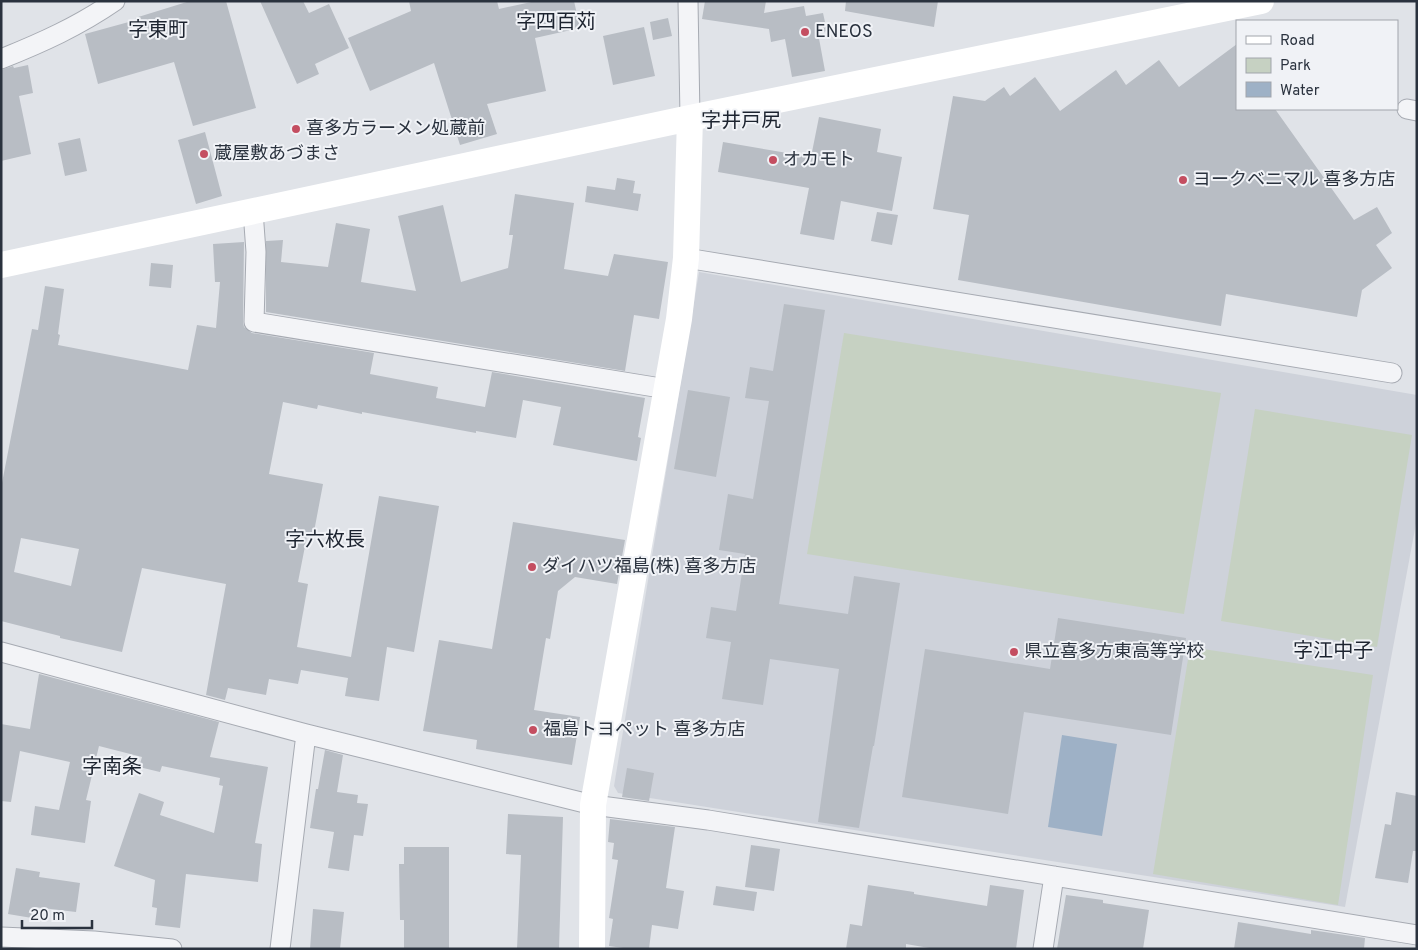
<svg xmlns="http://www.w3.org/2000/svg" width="1418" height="950" font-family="Overpass,'Noto Sans JP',sans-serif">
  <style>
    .built { fill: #ced2da }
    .green { fill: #c6d1c2 }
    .water { fill: #9eb1c6 }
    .building { fill: #b8bdc4; fill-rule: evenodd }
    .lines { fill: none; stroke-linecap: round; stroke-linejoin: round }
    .street-casing { stroke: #a6aab2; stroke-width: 21 }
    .street { stroke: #f3f4f7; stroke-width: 19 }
    .secondary { stroke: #fff; stroke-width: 26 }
    .poi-dot { fill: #c44e61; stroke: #f0f2f6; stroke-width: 2 }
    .labels { text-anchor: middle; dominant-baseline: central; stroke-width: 4; stroke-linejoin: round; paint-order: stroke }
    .poi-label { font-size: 18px; fill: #2a323e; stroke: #f0f2f6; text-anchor: start }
    .quarter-label { font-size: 20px; fill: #1c232f; stroke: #f0f2f6 }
  </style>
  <rect width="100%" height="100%" fill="#e0e3e8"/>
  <!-- built -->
  <path class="built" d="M699,272l718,123v123l-72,389 -727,-114 -4,-7z"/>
  <!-- green -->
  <path class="green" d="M844,333l377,60 -37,221 -377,-60z
    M1255,409l157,26 -35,212 -156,-26z
    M1190,647l183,28 -35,230 -185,-31z"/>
  <!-- water -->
  <path class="water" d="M1062,735l55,9 -15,92 -54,-9z"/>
  <!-- building -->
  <path class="building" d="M190,1h36l30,107 -63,18 -19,-64 -76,22 -13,-50 51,-14 -1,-2z
    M260,1h43l6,12 20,-9 20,44 -34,16 4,10 -22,10z
    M409,1h88l2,8 37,-8h38l6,27 -45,10 11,53 -59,13 10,30 -37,11 -26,-82 -64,28 -22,-53 63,-27z
    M705,1h61l-2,12 40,-7 2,10 17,-3 4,18 -9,2 7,38 -33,6 -7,-38 -14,3 -2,-13 -67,-10z
    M846,1h92l-4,26 -89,-16z
    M668,18l4,18 -19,4 -3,-18z
    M644,27l11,49 -42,9 -10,-49z
    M1237,44v65h38l79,111 23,-13 15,26 -16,12 16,23 -30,22 -5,27 -131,-23 -5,32 -263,-46 11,-65 -36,-6 20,-113 32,5 19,-14 6,9 25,-19 25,34 56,-41 10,15 33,-25 20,27z
    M28,65l5,28 -14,3 12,58 -30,7v-91l12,-4 1,2z
    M819,117l62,12 -4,23 25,5 -10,54 -51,-10 -7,39 -34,-6 9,-46 -91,-16 5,-30 88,15z
    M205,132l17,64 -26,8 -18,-64z
    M80,138l7,33 -22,5 -7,-33z
    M617,178l18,3 -2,12 8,1 -3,17 -53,-9 2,-16 28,4z
    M515,194l59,9 -10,66 44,7 6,-22 54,8 -9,57 -25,-4 -9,56 -359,-59v-71l17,-1 -2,22 47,5 8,-44 34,6 -9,53 55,9 -18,-75 45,-11 18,77 47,-14 5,-33h-4z
    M877,212l21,3 -6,30 -21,-4z
    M244,242l-1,80 1,5 8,6 122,20 -4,21 68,13 -2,11 49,9 7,-35 153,26 -7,39 3,1 -4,23 -84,-16 8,-38 -38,-7 -7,38 -40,-7v2l-114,-21v2l-44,-9 -1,4 -34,-7 -14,72 54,10 -10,53 -6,-1 -9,46 10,2 -11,63 54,10 28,-161 60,10 -25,146 -27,-5 -8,54 -34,-5 3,-18 -47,-8 -3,14 -29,-5 -3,16 -38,-7 -3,12 -19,-5 20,-111 -84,-16 -20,84 -62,-14v-2l-59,-15v-133l31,-159 6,1 7,-44 19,3 -6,45 2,1 -2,10 130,25 9,-45 19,3 4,-46h-5l-2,-38zM21,538l58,11 -8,37 -57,-14z
    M151,263l22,2 -2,23 -22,-2z
    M784,304l41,6 -46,294 69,10 6,-38 46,7 -26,163h-1l-14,82 -41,-6 21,-153 -69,-10 -7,46 -41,-6 9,-57 -25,-4 5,-31 25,4 9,-57 -26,-4 9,-56 25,5 16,-98 -24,-3 5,-31 23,4z
    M688,390l42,7 -14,80 -42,-8z
    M513,522l112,18 -8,44 -42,-7 -17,14 -8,48 -4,-1 -12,72 46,7 -8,48 -96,-16 1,-9 -54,-9 16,-91 53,9z
    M1058,618l128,20 -15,97 -147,-23 -16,102 -106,-17 23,-148 125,20z
    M39,674l180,48 -9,35 58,10 -13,76 7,1 -4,38 -72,-8 -6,54 -25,-3 2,-17 -5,-1 3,-27 -41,-14 25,-73 25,9 -4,13 54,18 9,-47 -4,-1 1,-7 -58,-12 -2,6 -21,-5 3,-10 -43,-11 -13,54 5,1 -6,42 -54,-8 4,-29 24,4 11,-48 -50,-11 -9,51 -10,-1v-77l29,5z
    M325,750l18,5 -6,37 21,3 -1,8 11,1 -5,32 -9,-1 -5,36 -21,-3 6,-36 -24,-4 6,-39h2z
    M627,768l27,5 -5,28 -27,-4z
    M1396,792l21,4v55h-4l-5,32 -33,-5 10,-54 6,1z
    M508,814l55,3 -4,132h-42l4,-94 -15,-1z
    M610,819l65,8 -9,61 18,3 -6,38 -26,-4 -3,24h-19l-21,-3 4,-27 -4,-1 9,-58 -6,-1 2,-16 -6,-1z
    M751,845l29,4 -6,42 -29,-4z
    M404,847h45v102h-45v-29h-4l-1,-56h5z
    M16,868l24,4 -1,5 41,6 -4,29 -42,-5 -2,11 -24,-4z
    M868,885l46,7v2l73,12 3,-21 34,5 -8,59h-81l-29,-5v5h-60l4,-25 12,2z
    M716,886l41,6 -3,19 -41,-6z
    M1066,895l37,5v3l46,7 -6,39h-86z
    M313,909l31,3 -4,37h-30z
    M1238,922l73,12v-4l54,8 -1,11h-130z"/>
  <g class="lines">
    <!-- street casing -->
    <g class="street-casing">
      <path id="street" d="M688,1l2,117
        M1,59c40,-16 78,-33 114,-58
        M1407,109l10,2
        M253,211l3,41 -2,70 413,67
        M686,258l706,115
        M1,652l305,82 287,71 115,15 709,115
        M1,937l93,4 78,8
        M280,949l26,-215
        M1043,949l11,-73"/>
    </g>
    <!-- street -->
    <use href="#street" class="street"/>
    <!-- secondary -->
    <path class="secondary" d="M1,265l689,-147 571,-117
      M592,949l1,-144 86,-486 7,-61 4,-140"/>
  </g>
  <!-- markers -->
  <g class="poi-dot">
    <circle cx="805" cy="32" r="5"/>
    <circle cx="296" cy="129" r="5"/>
    <circle cx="204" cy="154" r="5"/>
    <circle cx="773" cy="160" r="5"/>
    <circle cx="1183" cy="180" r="5"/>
    <circle cx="532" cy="567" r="5"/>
    <circle cx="1014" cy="652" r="5"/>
    <circle cx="533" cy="730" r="5"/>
  </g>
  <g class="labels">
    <!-- poi labels -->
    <g class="poi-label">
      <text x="815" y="32">ENEOS</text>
      <text x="306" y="129">喜多方ラーメン処蔵前</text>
      <text x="214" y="154">蔵屋敷あづまさ</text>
      <text x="783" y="160">オカモト</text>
      <text x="1193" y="180">ヨークベニマル 喜多方店</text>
      <text x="542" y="567">ダイハツ福島(株) 喜多方店</text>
      <text x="1024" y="652">県立喜多方東高等学校</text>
      <text x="543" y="730">福島トヨペット 喜多方店</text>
    </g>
    <!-- quarter labels -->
    <g class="quarter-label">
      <text x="556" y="23">字四百苅</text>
      <text x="158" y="31">字東町</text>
      <text x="741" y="122">字井戸尻</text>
      <text x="325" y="541">字六枚長</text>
      <text x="1333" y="652">字江中子</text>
      <text x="112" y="768">字南条</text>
    </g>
  </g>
  <!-- border -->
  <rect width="1418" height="950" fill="none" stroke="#2a323e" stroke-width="5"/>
  <!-- legend -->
  <rect x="1236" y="20" width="162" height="90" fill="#f0f2f6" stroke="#a1a5ac"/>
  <rect x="1246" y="36" width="25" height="8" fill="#ffffff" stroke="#a1a5ac"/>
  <text x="1280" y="45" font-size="15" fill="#2a323e">Road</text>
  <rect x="1246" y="58" width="25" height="15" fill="#c6d1c2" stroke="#a1a5ac"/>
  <text x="1280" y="70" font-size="15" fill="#2a323e">Park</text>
  <rect x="1246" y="82" width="25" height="15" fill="#9eb1c6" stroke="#a1a5ac"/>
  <text x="1280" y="95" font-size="15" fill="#2a323e">Water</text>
  <!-- scale -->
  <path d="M22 920v8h70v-8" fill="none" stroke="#2a323e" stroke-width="2.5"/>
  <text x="30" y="920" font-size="15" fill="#2a323e" stroke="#f0f2f6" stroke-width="4" paint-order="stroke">20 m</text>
</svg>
